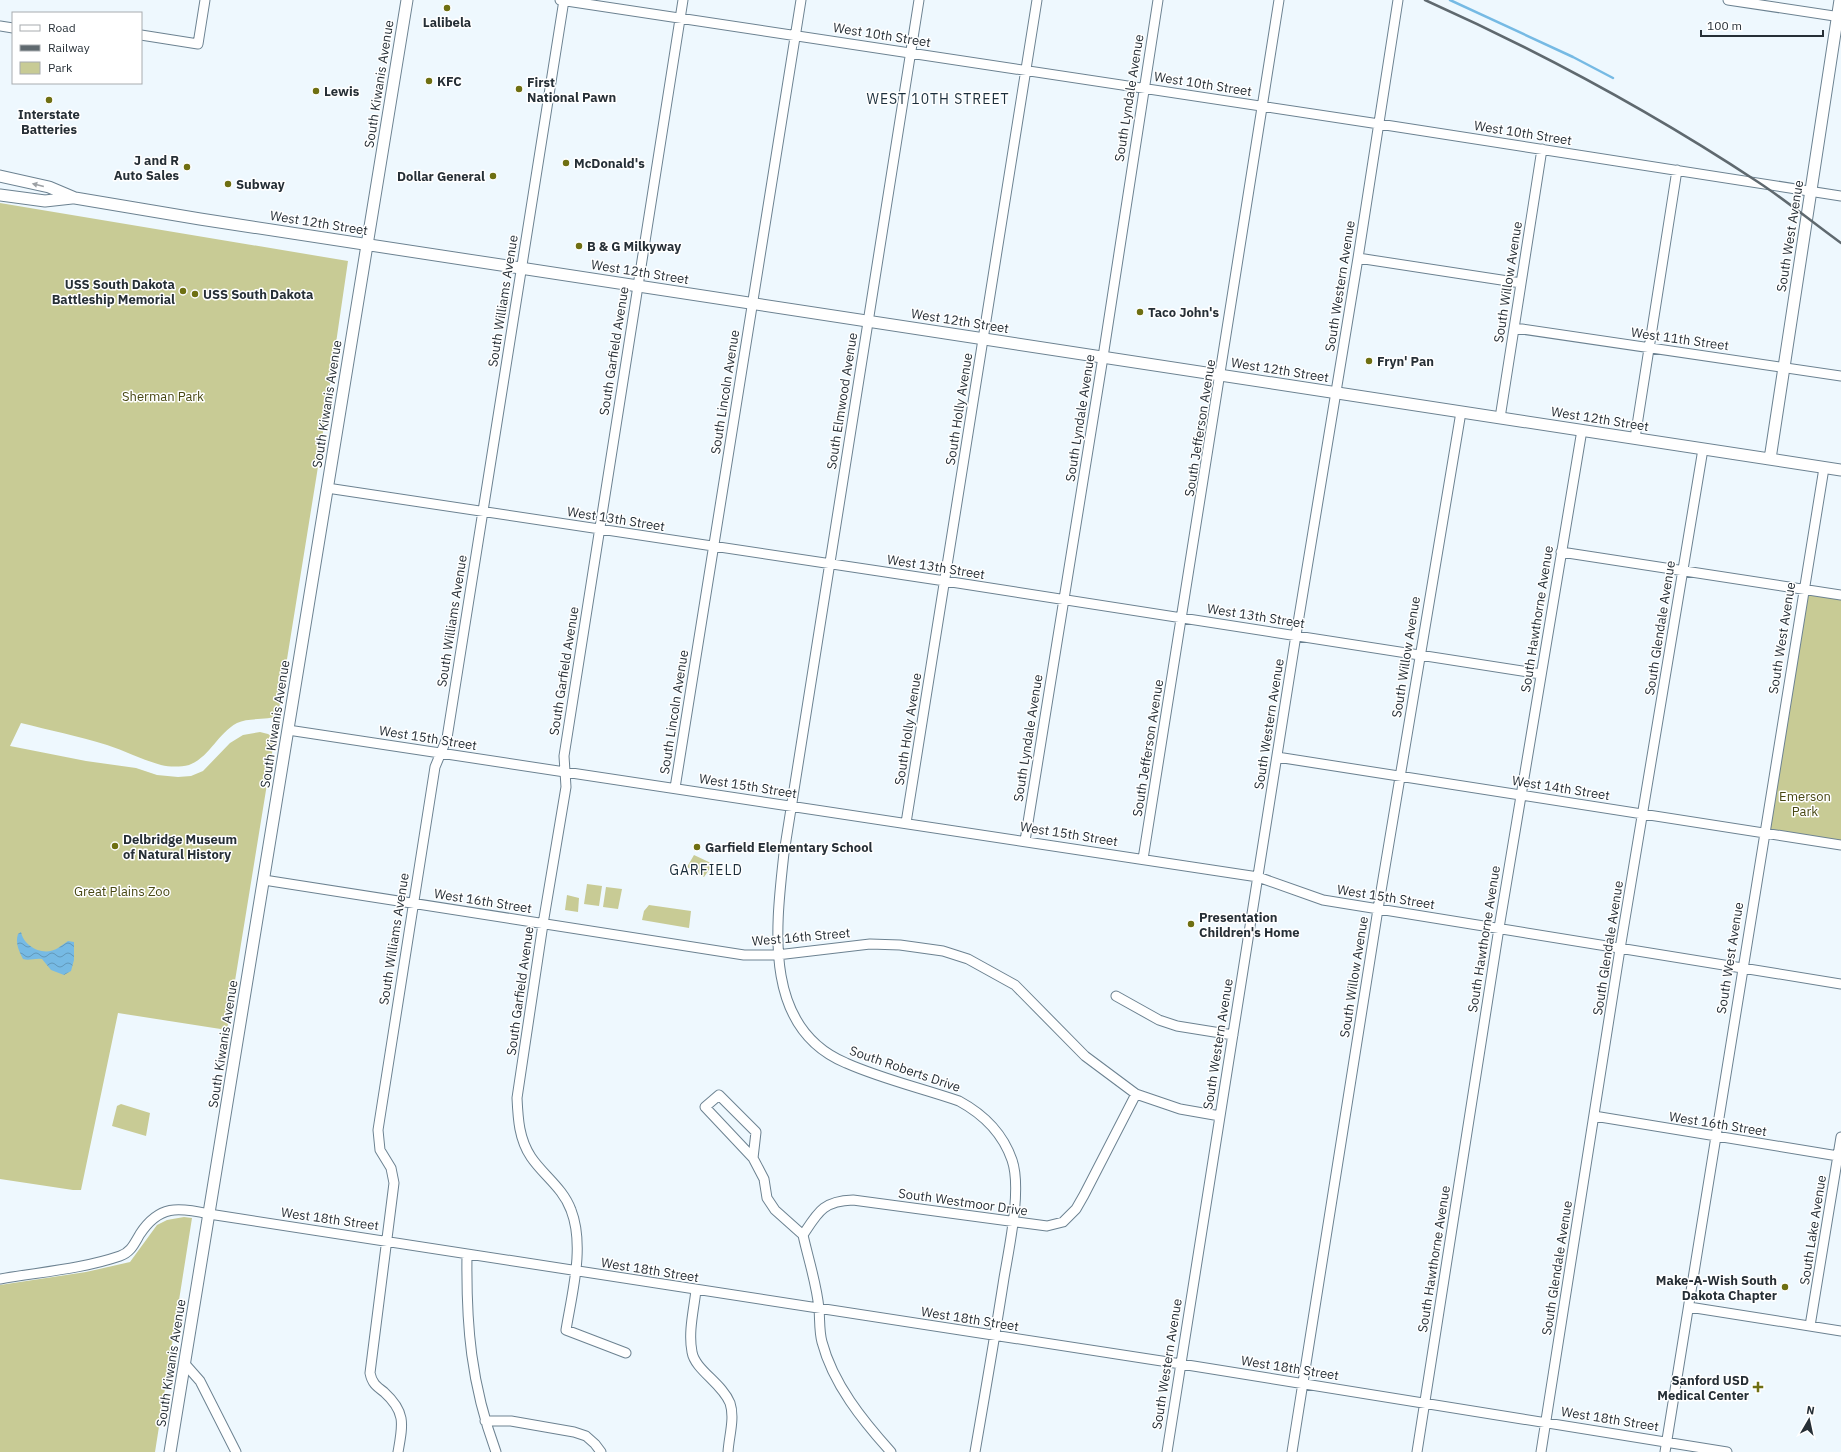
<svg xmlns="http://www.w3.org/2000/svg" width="1841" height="1452" font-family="'IBM Plex Sans',sans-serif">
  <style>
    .green { fill: #c8cb95 }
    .water { fill: url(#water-waves) }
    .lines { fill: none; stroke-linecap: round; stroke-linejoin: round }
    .stream { stroke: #76bae4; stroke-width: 2.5 }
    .minor-casing { stroke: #6c8291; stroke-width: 11 }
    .major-casing { stroke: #6c8291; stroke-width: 13 }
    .minor { stroke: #fff; stroke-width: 9 }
    .major { stroke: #fff; stroke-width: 11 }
    .rail { stroke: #5f696f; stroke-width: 2.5 }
    .oneway { fill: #9da1a5 }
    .poi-dot { fill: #6e6f12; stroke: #fff; stroke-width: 1.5 }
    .labels { text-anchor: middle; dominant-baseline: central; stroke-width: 3; stroke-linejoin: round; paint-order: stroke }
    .poi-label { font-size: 13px; font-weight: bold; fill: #262f36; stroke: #fff; text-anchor: start }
    .street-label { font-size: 13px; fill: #262f36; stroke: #fff }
    .park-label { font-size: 13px; fill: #474712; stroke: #fff }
    .neighbourhood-label { font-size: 14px; letter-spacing: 1px; fill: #1a2e3b; stroke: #fff }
  </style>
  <defs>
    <pattern id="water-waves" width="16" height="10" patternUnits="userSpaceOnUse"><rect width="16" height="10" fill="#76bae4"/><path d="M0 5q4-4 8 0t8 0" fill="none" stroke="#6198ba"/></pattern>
  </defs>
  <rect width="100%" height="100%" fill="#eef8fe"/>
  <!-- green -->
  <path class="green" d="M0,203l348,58 -31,212 -39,242c-8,6 -29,2 -41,8 -20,11 -27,34 -48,42 -9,2 -19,2 -28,0 -18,-5 -36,-14 -54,-20 -29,-9 -58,-15 -86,-22l-11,23 76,15 50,7 21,7 21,2 13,-1 12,-5 27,-28 13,-8 17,-3 8,2 5,3 1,4 -47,289 -109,-17 -37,177h-8l-73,-11z
    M1804,589l37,6v250l-77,-12z
    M694,855l19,9 -9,13 -17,-10z
    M587,884l15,2 -3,20 -15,-2z
    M606,887l16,2 -4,20 -15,-2z
    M567,895l12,3 -1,14 -13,-2z
    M649,905l42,6 -2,17 -47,-8 2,-9z
    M121,1104l29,9 -4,23 -34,-10 5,-20z
    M184,1217l8,1 -37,234h-155v-167l86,-13 44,-10 27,-37 10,-5z"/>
  <!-- water -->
  <path class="water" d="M21,932c3,15 23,25 37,16 3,-2 7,-5 10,-7l6,1v18l-3,11 -7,4 -13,-5 -9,-11c-7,-1 -13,2 -19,0 -4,-8 -8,-16 -5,-25z"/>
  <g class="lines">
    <!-- stream -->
    <path class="stream" d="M1450,0l123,57 40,21"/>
    <!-- minor casing -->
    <g class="minor-casing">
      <path id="minor" d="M560,0l819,124 462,72
        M919,0l-135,853c-8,73 -22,175 62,210 36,16 75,25 113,38 24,13 44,33 53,59 10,29 -3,88 -8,118 -9,58 -19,116 -29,174
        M1728,0l113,17
        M0,26l13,2
        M141,35l57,9 7,-44
        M1358,258l163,25
        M1515,328l326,48
        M1500,418l42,-269
        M1635,438l42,-268
        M327,488l618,93 596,93
        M1561,552l280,43
        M288,730l970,147 65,23 518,84
        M1277,757l564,88
        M675,788l126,-788
        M906,823l131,-823
        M1025,841l78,-484 55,-357
        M1143,859l136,-859
        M264,880l480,75h33l93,-11 30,1 43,6 25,8 47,26 70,71 51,38 44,15 40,7
        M1116,996l43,24 18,6 56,9
        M1594,1116l244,40
        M753,1158l3,-26 -37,-37 -14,12 48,51 11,21 3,19 8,12 28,25
        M467,1254c-1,72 4,130 29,198
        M0,1279c40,-7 82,-10 120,-23 11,-4 14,-12 20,-22 19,-29 38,-27 69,-20l972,150 546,88
        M696,1290c-2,19 -8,42 -4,62 3,18 30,31 38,51 5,15 -1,33 -2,49
        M1689,1307l152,24
        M1810,1326l31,-189
        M626,1353l-60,-23c6,-37 19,-84 5,-120 -8,-22 -28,-35 -40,-53 -12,-18 -13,-38 -14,-59l26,-174 23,-137 -2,-31 119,-756
        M185,1364l15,17 36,71
        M485,1421h26l63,11 12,4 9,8 6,8
        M398,1452c5,-28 8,-40 -14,-60 -8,-6 -12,-9 -14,-19l24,-190 -3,-15 -11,-18 -2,-20 57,-363 12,-29 117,-738
        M891,1452c-28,-31 -58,-68 -69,-110 -3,-11 -2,-22 -3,-33 -2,-24 -11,-51 -16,-74 15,-23 20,-34 50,-35l194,26 16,-4 13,-13 8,-14 52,-101
        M1167,1452l129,-817 62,-377 40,-258
        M1292,1452l86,-543 83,-497
        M1417,1452l82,-524 83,-498
        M1541,1452l79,-503 83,-500
        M1665,1452l159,-984"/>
    </g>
    <!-- major casing -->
    <g class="major-casing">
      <path id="major" d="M0,176l49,11 26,11 125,21 1641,251
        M0,195l45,6 27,-3
        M1770,459l70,-459
        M170,1452l237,-1452"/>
    </g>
    <!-- minor -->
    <use href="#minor" class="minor"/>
    <!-- major -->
    <use href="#major" class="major"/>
    <!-- rail -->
    <path class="rail" d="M1425,0c116,52 227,112 333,182 29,19 55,41 83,61"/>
  </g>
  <!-- one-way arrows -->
  <defs><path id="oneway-solid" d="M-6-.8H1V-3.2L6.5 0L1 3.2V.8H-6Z"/></defs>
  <use class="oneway" href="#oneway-solid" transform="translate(38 185) rotate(-166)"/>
  <!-- markers -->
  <g class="poi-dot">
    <circle cx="447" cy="8" r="4"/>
    <circle cx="429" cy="81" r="4"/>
    <circle cx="519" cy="89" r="4"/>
    <circle cx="316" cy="91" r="4"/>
    <circle cx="49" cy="100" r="4"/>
    <circle cx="566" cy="163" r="4"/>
    <circle cx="187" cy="167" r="4"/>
    <circle cx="493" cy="176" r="4"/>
    <circle cx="228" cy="184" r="4"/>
    <circle cx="579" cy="246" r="4"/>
    <circle cx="183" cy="291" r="4"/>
    <circle cx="195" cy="294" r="4"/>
    <circle cx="1140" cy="312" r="4"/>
    <circle cx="1369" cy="361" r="4"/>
    <circle cx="115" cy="846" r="4"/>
    <circle cx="697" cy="847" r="4"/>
    <circle cx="1191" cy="924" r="4"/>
    <circle cx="1785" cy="1287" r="4"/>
    <path d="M1756 1381h4v4h4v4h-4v4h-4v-4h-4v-4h4z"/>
  </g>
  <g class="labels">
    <!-- poi labels -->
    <g class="poi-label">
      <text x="447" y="22" text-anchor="middle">Lalibela</text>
      <text x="437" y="81">KFC</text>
      <text x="527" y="82">First<tspan x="527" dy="15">National Pawn</tspan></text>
      <text x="324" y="91">Lewis</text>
      <text x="49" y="114" text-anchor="middle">Interstate<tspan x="49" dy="15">Batteries</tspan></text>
      <text x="179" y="160" text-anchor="end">J and R<tspan x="179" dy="15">Auto Sales</tspan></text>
      <text x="574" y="163">McDonald's</text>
      <text x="485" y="176" text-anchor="end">Dollar General</text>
      <text x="236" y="184">Subway</text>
      <text x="587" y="246">B &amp; G Milkyway</text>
      <text x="175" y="284" text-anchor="end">USS South Dakota<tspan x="175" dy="15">Battleship Memorial</tspan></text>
      <text x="203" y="294">USS South Dakota</text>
      <text x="1148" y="312">Taco John's</text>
      <text x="1377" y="361">Fryn' Pan</text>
      <text x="123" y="839">Delbridge Museum<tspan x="123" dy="15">of Natural History</tspan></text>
      <text x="705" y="847">Garfield Elementary School</text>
      <text x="1199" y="917">Presentation<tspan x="1199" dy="15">Children's Home</tspan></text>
      <text x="1777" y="1280" text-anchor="end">Make-A-Wish South<tspan x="1777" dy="15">Dakota Chapter</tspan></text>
      <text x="1749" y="1380" text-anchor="end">Sanford USD<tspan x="1749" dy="15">Medical Center</tspan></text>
    </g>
    <!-- street labels -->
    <g class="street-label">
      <text transform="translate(882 35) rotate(9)">West 10th Street</text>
      <text transform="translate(379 84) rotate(-81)">South Kiwanis Avenue</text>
      <text transform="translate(1203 84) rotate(9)">West 10th Street</text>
      <text transform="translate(1129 98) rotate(-81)">South Lyndale Avenue</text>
      <text transform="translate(1523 133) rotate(9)">West 10th Street</text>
      <text transform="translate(319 223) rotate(9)">West 12th Street</text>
      <text transform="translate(1790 236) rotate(-81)">South West Avenue</text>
      <text transform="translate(640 272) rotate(9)">West 12th Street</text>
      <text transform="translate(1508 282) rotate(-81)">South Willow Avenue</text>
      <text transform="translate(1340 286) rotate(-81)">South Western Avenue</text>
      <text transform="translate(503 301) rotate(-81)">South Williams Avenue</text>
      <text transform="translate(960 321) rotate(9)">West 12th Street</text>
      <text transform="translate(1680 339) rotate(8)">West 11th Street</text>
      <text transform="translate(614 351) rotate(-81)">South Garfield Avenue</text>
      <text transform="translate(1280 370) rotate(9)">West 12th Street</text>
      <text transform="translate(725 392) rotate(-81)">South Lincoln Avenue</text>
      <text transform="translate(842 401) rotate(-81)">South Elmwood Avenue</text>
      <text transform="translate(327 404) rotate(-81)">South Kiwanis Avenue</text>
      <text transform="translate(959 409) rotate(-81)">South Holly Avenue</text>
      <text transform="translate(1080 418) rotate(-81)">South Lyndale Avenue</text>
      <text transform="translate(1600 419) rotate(9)">West 12th Street</text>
      <text transform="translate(1200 428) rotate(-81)">South Jefferson Avenue</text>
      <text transform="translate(616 519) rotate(9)">West 13th Street</text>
      <text transform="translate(936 567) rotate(9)">West 13th Street</text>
      <text transform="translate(1256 616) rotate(9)">West 13th Street</text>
      <text transform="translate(1537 619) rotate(-81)">South Hawthorne Avenue</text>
      <text transform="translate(452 621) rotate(-81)">South Williams Avenue</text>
      <text transform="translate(1660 628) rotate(-81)">South Glendale Avenue</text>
      <text transform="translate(1782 638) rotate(-81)">South West Avenue</text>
      <text transform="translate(1406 657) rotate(-81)">South Willow Avenue</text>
      <text transform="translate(564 671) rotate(-81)">South Garfield Avenue</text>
      <text transform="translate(674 712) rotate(-81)">South Lincoln Avenue</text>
      <text transform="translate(275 724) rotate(-81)">South Kiwanis Avenue</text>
      <text transform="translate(1269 724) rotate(-81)">South Western Avenue</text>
      <text transform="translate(908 729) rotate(-81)">South Holly Avenue</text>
      <text transform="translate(428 738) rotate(9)">West 15th Street</text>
      <text transform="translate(1028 738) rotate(-81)">South Lyndale Avenue</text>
      <text transform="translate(1148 748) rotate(-81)">South Jefferson Avenue</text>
      <text transform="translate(748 786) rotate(9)">West 15th Street</text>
      <text transform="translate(1561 788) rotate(9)">West 14th Street</text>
      <text transform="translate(1069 834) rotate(9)">West 15th Street</text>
      <text transform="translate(1386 897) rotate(9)">West 15th Street</text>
      <text transform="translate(483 901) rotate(9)">West 16th Street</text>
      <text transform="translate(801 937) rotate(-5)">West 16th Street</text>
      <text transform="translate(394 939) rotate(-81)">South Williams Avenue</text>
      <text transform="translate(1484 939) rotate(-81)">South Hawthorne Avenue</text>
      <text transform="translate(1608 948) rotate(-81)">South Glendale Avenue</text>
      <text transform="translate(1730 958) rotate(-81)">South West Avenue</text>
      <text transform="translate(1354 977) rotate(-81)">South Willow Avenue</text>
      <text transform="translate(520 991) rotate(-82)">South Garfield Avenue</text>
      <text transform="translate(223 1044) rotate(-81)">South Kiwanis Avenue</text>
      <text transform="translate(1218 1044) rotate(-81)">South Western Avenue</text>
      <text transform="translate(905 1069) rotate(19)">South Roberts Drive</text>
      <text transform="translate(1718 1124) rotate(9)">West 16th Street</text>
      <text transform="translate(963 1202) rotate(8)">South Westmoor Drive</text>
      <text transform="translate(330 1219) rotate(8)">West 18th Street</text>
      <text transform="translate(1813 1230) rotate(-81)">South Lake Avenue</text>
      <text transform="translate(1434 1259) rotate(-81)">South Hawthorne Avenue</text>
      <text transform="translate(1557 1268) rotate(-81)">South Glendale Avenue</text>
      <text transform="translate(650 1270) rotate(9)">West 18th Street</text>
      <text transform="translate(970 1319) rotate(9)">West 18th Street</text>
      <text transform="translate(171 1363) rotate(-81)">South Kiwanis Avenue</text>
      <text transform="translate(1167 1364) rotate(-81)">South Western Avenue</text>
      <text transform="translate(1290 1368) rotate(9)">West 18th Street</text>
      <text transform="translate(1610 1419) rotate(9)">West 18th Street</text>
    </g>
    <!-- park labels -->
    <g class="park-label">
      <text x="163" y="396">Sherman Park</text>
      <text x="1805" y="796">Emerson<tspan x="1805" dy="15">Park</tspan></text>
      <text x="122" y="891">Great Plains Zoo</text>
    </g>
    <!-- neighbourhood labels -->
    <g class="neighbourhood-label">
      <text x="938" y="99">WEST 10TH STREET</text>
      <text x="706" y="870">GARFIELD</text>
    </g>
  </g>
  <!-- legend -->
  <rect x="12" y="12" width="130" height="72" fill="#ffffff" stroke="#a8acaf"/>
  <rect x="20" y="25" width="20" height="6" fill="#ffffff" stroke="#a8acaf"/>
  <text x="48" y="32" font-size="12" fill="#262f36">Road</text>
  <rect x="20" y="45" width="20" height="6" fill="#5f696f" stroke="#a8acaf"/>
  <text x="48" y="52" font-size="12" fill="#262f36">Railway</text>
  <rect x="20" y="62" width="20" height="12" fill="#c8cb95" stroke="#a8acaf"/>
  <text x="48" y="72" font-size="12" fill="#262f36">Park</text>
  <!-- north arrow -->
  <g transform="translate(1809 1420) rotate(9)" stroke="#ffffff" stroke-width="3" paint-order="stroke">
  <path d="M0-3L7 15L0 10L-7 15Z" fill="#262f36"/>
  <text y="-6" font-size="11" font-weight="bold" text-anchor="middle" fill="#262f36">N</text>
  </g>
  <!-- scale -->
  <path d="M1701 30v6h122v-6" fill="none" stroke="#262f36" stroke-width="2"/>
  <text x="1707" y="30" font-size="12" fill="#262f36" stroke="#ffffff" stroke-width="3" paint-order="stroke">100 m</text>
</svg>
